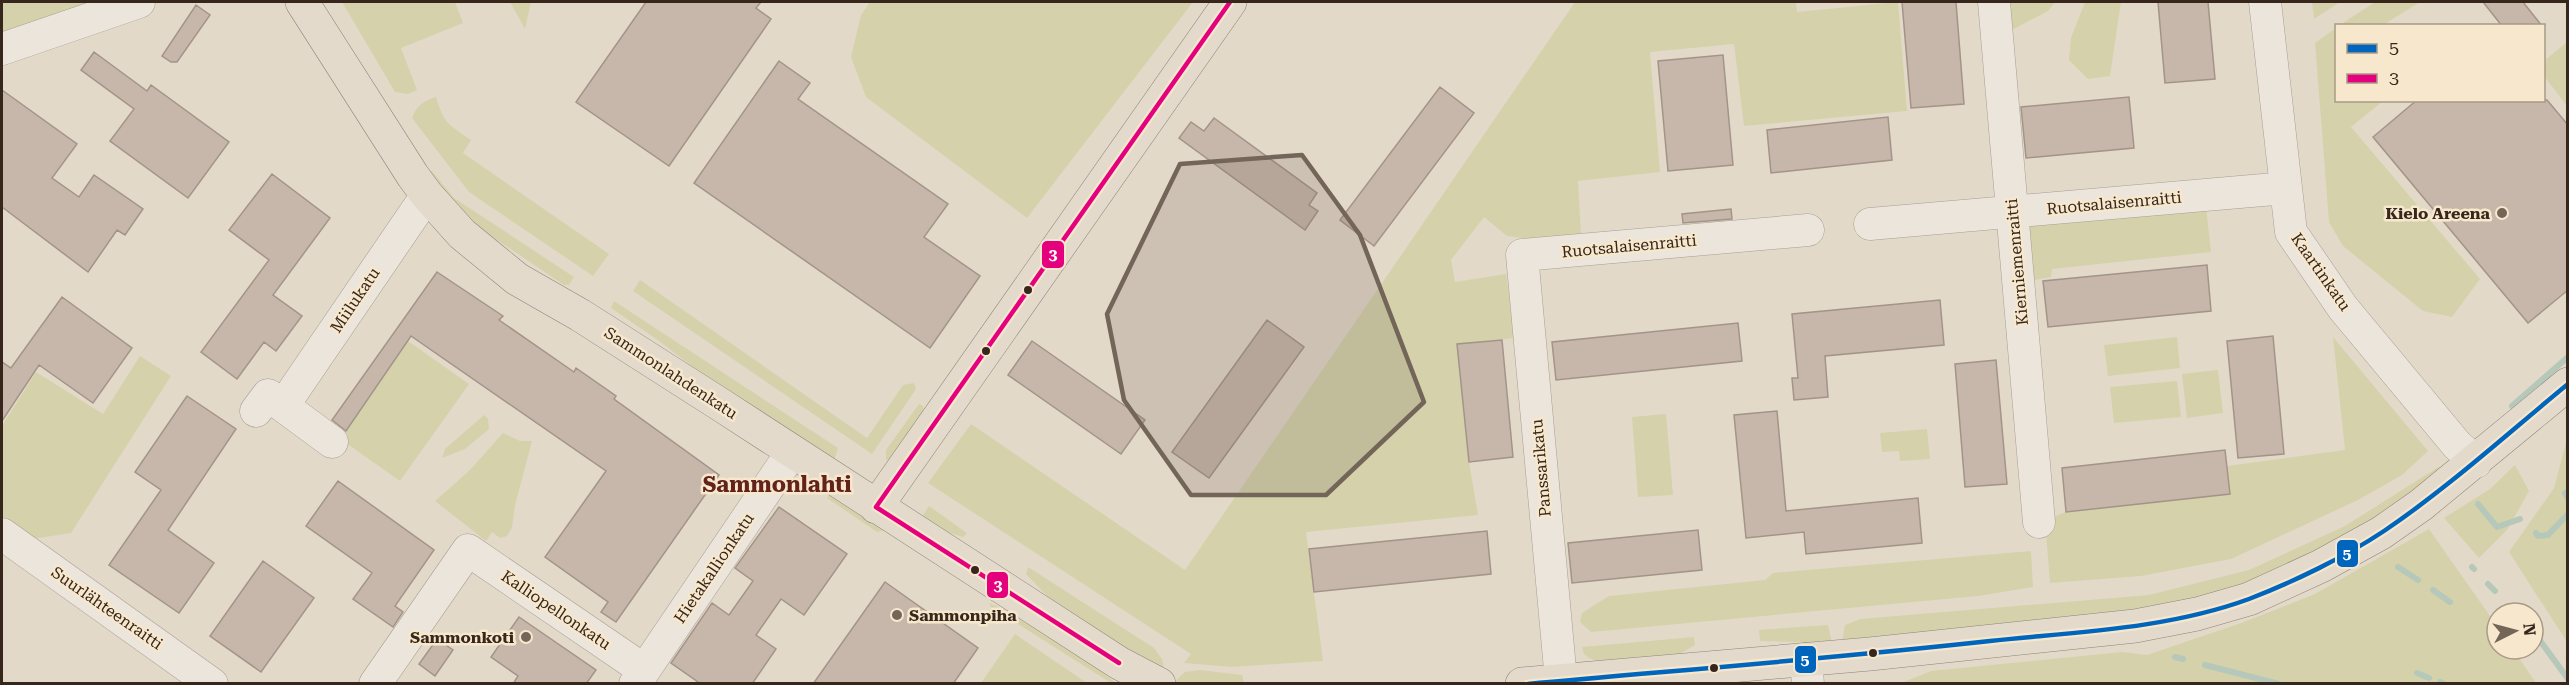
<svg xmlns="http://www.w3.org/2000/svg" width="2569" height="685" font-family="'Roboto Serif',serif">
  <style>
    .green { fill: #d5d2ab }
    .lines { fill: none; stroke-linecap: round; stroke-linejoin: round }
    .stream { stroke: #b5c8ba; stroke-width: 6 }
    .building { fill: #c7b7aa; stroke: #a39489; stroke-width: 1.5 }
    .minor-casing { stroke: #a89e93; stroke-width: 33 }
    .major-casing { stroke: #8d8479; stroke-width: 34 }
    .minor { stroke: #ebe5db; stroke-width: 32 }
    .major { stroke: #e3dacc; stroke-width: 33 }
    .bus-1-casing { stroke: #f6e7cd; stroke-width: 9 }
    .bus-2-casing { stroke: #f6e7cd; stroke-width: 9 }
    .bus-1 { stroke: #0065bd; stroke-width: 4.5 }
    .bus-2 { stroke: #e5007d; stroke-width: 4.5 }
    .marked { fill: #736558; fill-opacity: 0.2; stroke: #736558; stroke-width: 4.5; stroke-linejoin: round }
    .poi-dot { fill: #736558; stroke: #f6e7cd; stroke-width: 2 }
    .bus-dot { fill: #36261b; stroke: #f6e7cd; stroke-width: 2 }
    .labels { text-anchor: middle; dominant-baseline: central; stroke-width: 5; stroke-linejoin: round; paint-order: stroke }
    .street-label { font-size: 16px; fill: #36261b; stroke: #f6e7cd }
    .poi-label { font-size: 16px; font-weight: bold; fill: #36261b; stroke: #f6e7cd; text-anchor: end }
    .district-label { font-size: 22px; font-weight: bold; fill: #63231a; stroke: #f6e7cd }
    .line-badge { stroke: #f6e7cd; stroke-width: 2 }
    .badge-label { font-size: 16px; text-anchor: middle; font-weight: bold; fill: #fff }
  </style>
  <rect width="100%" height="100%" fill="#e3d9c9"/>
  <!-- green -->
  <path class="green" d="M2,2h137l-137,47z
    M342,2h113l8,21 -62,25 16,42 -9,4 -13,-2z
    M510,2h21l-6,27z
    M870,2h323l-166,216 -161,-121 -15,-40 10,-42z
    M1575,2h221l1,10 101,-10 9,109 -163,15 -10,-82 -84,8 10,120 -82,9 3,55 -41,4 -33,-4 -23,-19 -33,43 4,22 51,-8 9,64 -58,6 12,118 9,53 -172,17 17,129 -91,6 -48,-4 7,-9 -263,-171 43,-59 214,146z
    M2007,2h48l-7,9 -40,21z
    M2085,2h36l-11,74 -22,3 -19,-19 2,-22z
    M2312,2h28l-26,17z
    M2375,2h45l-37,23h-43z
    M2336,28v72l47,1 -32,26 129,152 -28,38 -29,-6 -80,-65 -14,-24 -14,-179z
    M2567,42v64l-23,-30v-15z
    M436,97c8,27 12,27 35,43l-8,13 146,101 -16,22 -124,-84 -57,-74c5,-13 11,-17 24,-21z
    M432,171l22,27 120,79 -5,8h-5l-104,-70 -34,-42z
    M2206,207l5,45 -159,17 -1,8 -17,3 -6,-56z
    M640,280l227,158 36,-53 11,-2 2,6 -44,65 -239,-163z
    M614,301l224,147 -5,16 -102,-67 -69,-54 -51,-35z
    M2177,337l3,31 -72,8 -4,-31z
    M2333,337l95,114 -26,24 -44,25 -127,59 -90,17 -91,7 -5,-63 21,-8 163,-19 -2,-27 118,-16z
    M408,341l61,43 -69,97 -61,-43z
    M140,356l31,20 -100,157 -58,9 -11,-8v-108l34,-54 67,42z
    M2218,370l5,43 -36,5 -5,-44z
    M2177,381l4,36 -67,6 -4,-36z
    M919,404l4,2v6l-33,47 -4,1v-10z
    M1666,414l7,81 -35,2 -6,-80z
    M484,415l4,4 1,10 -24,20 -23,9 3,-9z
    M1927,429l3,30 -30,2 -1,-10 -17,1 -2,-19z
    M503,433l17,8h12l-17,64 -3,23 -5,8 -7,2 -8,-6 -6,9 -51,-40 35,-31z
    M2567,439v203l-58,-90 45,-64z
    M2515,465l14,26 -22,39 -28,28 -35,-40 46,-29z
    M2440,466v5l-85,67 -100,48 -112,27 -301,29 3,-17 15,-6 289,-24 100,-25 96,-44z
    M831,493l59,36 -13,3 -50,-34z
    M929,506l38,27 -4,4 -33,-10 -10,-7z
    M2429,529l68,97v23h16l23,34h-635l30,-12 191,-19 25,3 97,-33 71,-28z
    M2031,551l2,36 -55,9 -387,36 -11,-10 2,-9 27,-17 156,-16 8,-7z
    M1028,567l126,81 8,11 2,9 -4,4 -110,-73 -24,-25z
    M989,603c48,19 86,50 127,80h-5l-120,-76z
    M1828,625l4,18 -72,-2 -1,-11z
    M1015,634l72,49h-106z
    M1694,637l1,8 -17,10 -77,8 -12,-5 -5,-4 -2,-7z
    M1200,670l42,5 2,8 -72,1 13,-12z"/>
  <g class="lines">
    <!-- stream -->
    <path class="stream" d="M2512,406l56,-49
      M2565,493l3,6
      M2478,504l19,23 23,-8
      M2536,533l2,3 10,-1 20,-21
      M2398,567l20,13
      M2472,567l2,2
      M2488,584l7,7
      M2433,590l17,12
      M2533,631l35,48
      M2175,657l8,2
      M2205,665l74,19
      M2417,673l12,5
      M2440,682l4,2"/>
  </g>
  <!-- building -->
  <path class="building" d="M646,2h115l-5,6 15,11 -102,147 -93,-64z
    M1902,2h54l8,102 -53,4z
    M2158,2h50l7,77 -50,4z
    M2483,2h40l19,24h-40z
    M196,5l14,10 -33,47h-6l-9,-6z
    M94,52l53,39 4,-6 78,57 -41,56 -78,-57 24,-32 -53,-39z
    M1723,55l10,110 -65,6 -10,-110z
    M779,61l31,22 -12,16 150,105 -24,33 56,39 -50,72 -236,-165z
    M1440,87l34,26 -100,133 -34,-26z
    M2,90l75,54 -25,34 27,19 15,-22 49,34 -18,26 -8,-5 -29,42 -86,-65z
    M2129,97l5,51 -108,10 -5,-51z
    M2417,100h130l21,25v165l-40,33 -155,-186z
    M1888,117l4,43 -121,13 -4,-43z
    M1214,118l103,75 -8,12 9,6 -13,19 -126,-92 12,-16 13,9z
    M272,174l58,44 -57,77 29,21 -26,35 -12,-9 -27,37 -36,-27 68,-92 -40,-30z
    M1731,209l1,10 -49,4 -1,-9z
    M2207,265l4,46 -163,16 -5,-46z
    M437,272l66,44 -4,4 75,52 2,-4 40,28 -2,3 105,76 -103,147 -15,-10 7,-10 -63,-45 61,-86 -195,-135 -65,95 -14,-11z
    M62,297l70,51 -39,55 -54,-38 -37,56v-59l9,6z
    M1940,300l4,45 -119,11 3,41 -34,3 -2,-22h6l-6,-64z
    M1267,320l37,27 -95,131 -37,-26z
    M1738,323l4,38 -186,19 -4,-38z
    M2273,336l11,118 -46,4 -11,-117z
    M1502,340l11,117 -44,5 -12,-118z
    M1032,341l113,79 -24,34 -113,-79z
    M1996,360l11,124 -42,3 -10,-123z
    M187,396l49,33 -68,101 46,33 -35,50 -70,-48 52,-75 -26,-18z
    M1777,411l9,100 132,-13 4,45 -116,11 -2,-22 -58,6 -12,-123z
    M2225,450l5,44 -164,18 -4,-44z
    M338,481l96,69 -39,56 8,6 -10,15 -40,-28 19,-26 -66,-47z
    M779,507l68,47 -43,61 -23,-16 -25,36 20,14 -24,35h-51l-30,-21 41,-60 17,12 24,-34 -18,-13z
    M1698,530l4,40 -130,13 -4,-40z
    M1487,531l4,43 -177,18 -5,-43z
    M263,561l51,37 -53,74 -51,-36z
    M885,582l93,66 -25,36h-140z
    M519,617l77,53 -10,14h-73l5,-8 -27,-19z
    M437,639l16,11 -18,26 -16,-12z"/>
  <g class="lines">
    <!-- minor casing -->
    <g class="minor-casing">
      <path id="minor" d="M1994,2l45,520
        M2265,2l26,230 52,76 114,137 19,17
        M2,49l137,-47
        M1870,224l416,-36
        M283,406l144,-211
        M256,411l12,-16 64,47
        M2,534l210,150
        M1806,659l2,25
        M1561,680l-39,-425 286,-25
        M375,684l93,-134 176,120
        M635,684l157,-232"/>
    </g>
    <!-- major casing -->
    <g class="major-casing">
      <path id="major" d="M302,2l111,174 14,19 35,39 55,45 63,36 141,90 398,258 40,21
        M876,507l354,-505
        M1522,684l348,-30 265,-28 62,-12 52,-15 72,-33 60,-33 40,-28 147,-121"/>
    </g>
    <!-- minor -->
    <use href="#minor" class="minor"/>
    <!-- major -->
    <use href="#major" class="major"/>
    <!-- bus-1 casing -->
    <g class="bus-1-casing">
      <path id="bus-1" d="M1528,684c154,-14 308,-26 462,-43 86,-9 177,-12 259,-42 44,-17 96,-42 135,-68 65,-44 123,-97 184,-147"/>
    </g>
    <!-- bus-2 casing -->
    <g class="bus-2-casing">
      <path id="bus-2" d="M876,507l354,-505
        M876,507l243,156"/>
    </g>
    <!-- bus-1 -->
    <use href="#bus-1" class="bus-1"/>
    <!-- bus-2 -->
    <use href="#bus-2" class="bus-2"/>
  </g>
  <!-- marked area -->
  <path class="marked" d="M1302,155l58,80 64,167 -98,93h-135l-67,-95 -17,-86 73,-150z"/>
  <!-- markers -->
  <g class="poi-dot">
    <circle cx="2502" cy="213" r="6"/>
    <circle cx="897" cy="615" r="6"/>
    <circle cx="526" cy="637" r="6"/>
  </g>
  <g class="bus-dot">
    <circle cx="1028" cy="290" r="5"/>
    <circle cx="986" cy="351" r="5"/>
    <circle cx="975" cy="570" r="5"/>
    <circle cx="1873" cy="653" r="5"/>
    <circle cx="1714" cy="668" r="5"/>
  </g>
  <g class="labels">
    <!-- street labels -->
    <g class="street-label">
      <text transform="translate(2114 203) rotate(-5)">Ruotsalaisenraitti</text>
      <text transform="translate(1629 246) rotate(-5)">Ruotsalaisenraitti</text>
      <text transform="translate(2017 262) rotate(-95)">Kierniemenraitti</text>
      <text transform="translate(2321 272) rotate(55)">Kaartinkatu</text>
      <text transform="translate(355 300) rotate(-56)">Miilukatu</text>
      <text transform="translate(671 373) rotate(33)">Sammonlahdenkatu</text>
      <text transform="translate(1541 468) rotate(-95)">Panssarikatu</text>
      <text transform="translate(714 568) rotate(-56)">Hietakallionkatu</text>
      <text transform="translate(107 608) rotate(35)">Suurlähteenraitti</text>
      <text transform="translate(556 610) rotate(34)">Kalliopellonkatu</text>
    </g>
    <!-- poi labels -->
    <g class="poi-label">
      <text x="2490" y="213">Kielo Areena</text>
      <text x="909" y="615" text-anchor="start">Sammonpiha</text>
      <text x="514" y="637">Sammonkoti</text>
    </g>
    <!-- district labels -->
    <g class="district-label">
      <text x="777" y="484">Sammonlahti</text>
    </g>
  </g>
  <g class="line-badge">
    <rect x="1041" y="240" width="24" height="29" rx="6" fill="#e5007d"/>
    <rect x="2336" y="539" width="23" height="29" rx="6" fill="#0065bd"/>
    <rect x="986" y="571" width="23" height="28" rx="6" fill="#e5007d"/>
    <rect x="1794" y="645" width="23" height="29" rx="6" fill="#0065bd"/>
  </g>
  <g class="badge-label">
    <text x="1053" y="260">3</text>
    <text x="2347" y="559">5</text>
    <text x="998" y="591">3</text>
    <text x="1805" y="665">5</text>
  </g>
  <!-- border -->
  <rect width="2569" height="685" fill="none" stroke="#36261b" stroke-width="6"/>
  <!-- legend -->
  <rect x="2335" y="24" width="210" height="78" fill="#f6e7cd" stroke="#a99a86" stroke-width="1.5"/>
  <rect x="2347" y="44" width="30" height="9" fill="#0065bd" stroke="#a99a86" stroke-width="1.5"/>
  <text x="2389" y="54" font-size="18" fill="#36261b">5</text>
  <rect x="2347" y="74" width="30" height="9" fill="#e5007d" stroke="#a99a86" stroke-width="1.5"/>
  <text x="2389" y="84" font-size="18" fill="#36261b">3</text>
  <!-- north arrow -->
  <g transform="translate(2515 631) rotate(84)"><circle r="28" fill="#f6e7cd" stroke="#a99a86" stroke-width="1.5"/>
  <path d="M0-4.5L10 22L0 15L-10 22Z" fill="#736558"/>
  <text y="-9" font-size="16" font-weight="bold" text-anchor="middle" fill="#36261b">N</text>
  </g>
</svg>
